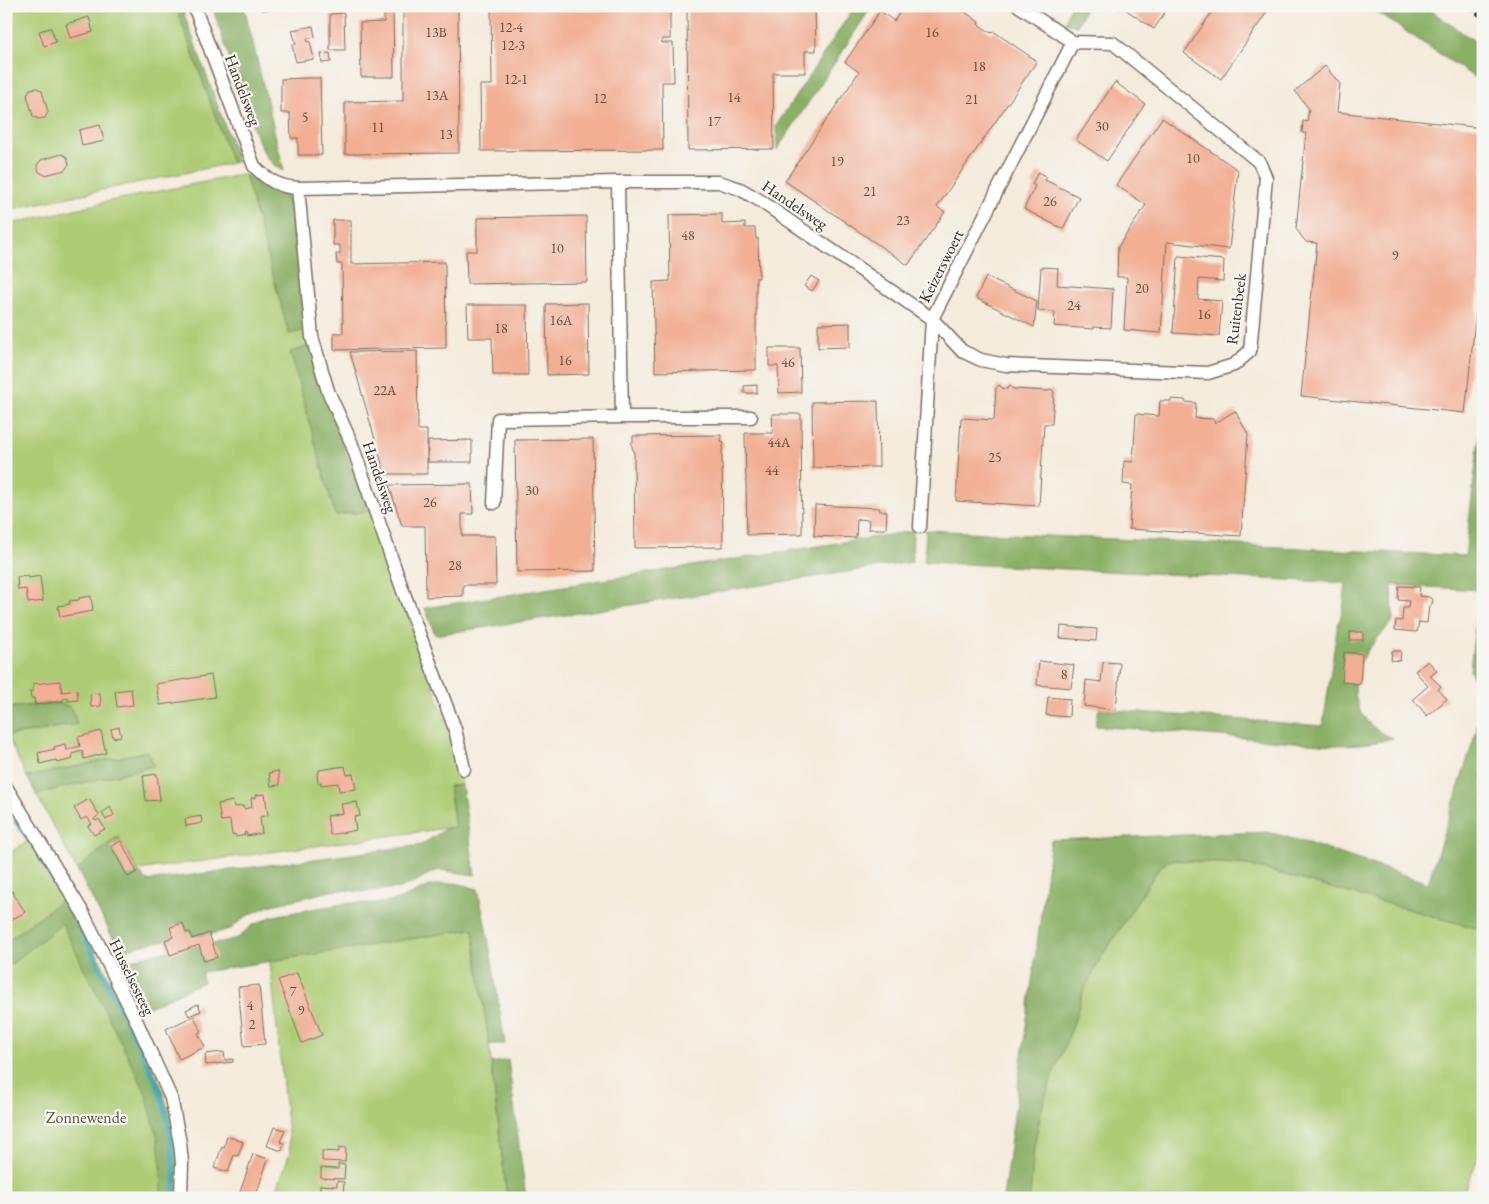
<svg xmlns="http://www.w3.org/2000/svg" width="1489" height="1204" font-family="'EB Garamond',serif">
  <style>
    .green { fill: #adcc74; stroke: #747b49 }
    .forest { fill: #8ab066; stroke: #626d42 }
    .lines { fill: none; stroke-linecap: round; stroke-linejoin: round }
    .stream { stroke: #3baab9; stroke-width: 4.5 }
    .building { fill: #f2af94 }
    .street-casing { stroke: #7c6e60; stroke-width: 15 }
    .street { stroke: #fff; stroke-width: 12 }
    .rail { stroke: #3b2a1e; stroke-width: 4; stroke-dasharray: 8 4; stroke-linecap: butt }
    .labels { text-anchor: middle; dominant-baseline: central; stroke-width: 4.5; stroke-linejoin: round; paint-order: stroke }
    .number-label { font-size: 14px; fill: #694b3c }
    .street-label { font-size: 16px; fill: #3b2a1e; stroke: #f6f6f2 }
    .park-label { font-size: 16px; fill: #585234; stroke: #f6f6f2 }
  </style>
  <rect width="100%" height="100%" fill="#f6f6f2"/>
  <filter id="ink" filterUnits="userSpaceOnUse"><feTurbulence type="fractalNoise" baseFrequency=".02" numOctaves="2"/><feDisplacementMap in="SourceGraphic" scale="10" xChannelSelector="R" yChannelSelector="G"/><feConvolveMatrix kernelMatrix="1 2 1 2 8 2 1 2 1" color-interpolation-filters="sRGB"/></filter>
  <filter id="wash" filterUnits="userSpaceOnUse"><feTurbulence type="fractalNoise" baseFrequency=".0096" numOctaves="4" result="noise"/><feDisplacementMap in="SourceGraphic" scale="20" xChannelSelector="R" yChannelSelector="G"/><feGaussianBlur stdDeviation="1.12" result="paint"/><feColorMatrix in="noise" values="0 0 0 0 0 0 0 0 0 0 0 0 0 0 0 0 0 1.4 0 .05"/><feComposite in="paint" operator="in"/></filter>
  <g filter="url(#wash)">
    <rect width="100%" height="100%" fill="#f4ebdb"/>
    <!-- green -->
    <path class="green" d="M6,6h170l56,157 -226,47z
      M245,174l44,160 17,-4 5,16 -20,6 45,163 35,-4 74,207 15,48 2,19 -13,1 6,41 -318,43 -19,-34 -41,34 -41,-76 118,-28 -6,-15 -121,26 -20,-41 40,-6 9,-27 -50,5v-15l2,-1 -2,-37v-430l108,-25z
      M34,837l32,60 -60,45v-87z
      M1173,860l75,5 235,65v217l-22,51h-431l4,-53 9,-41 10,-30 18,-43 13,-42 20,-36 55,-85 9,-7z
      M66,899l93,185 16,114h-169v-253z
      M473,929l16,115 18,154h-233l16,-46 -20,-191z"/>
    <!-- forest -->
    <path class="forest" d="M176,6h5l54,147 1,8h3l-7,2z
      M212,6h32l40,165 -9,-5 -9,-9 -11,-24z
      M855,6h17l-95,144 -1,-24z
      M1070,6h16l-9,20 -12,-3z
      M1368,6h56l59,41v36z
      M245,174l29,19 14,2 18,135 -17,4z
      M311,346c16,57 34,112 60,165l-36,4 -45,-163z
      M1483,404v285l-8,-7 -5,-11 9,-81 -87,-5 1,36c-10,12 -24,25 -31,39 -16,33 -4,66 31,78 -20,6 -40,7 -61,7l-237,-19 4,-17 224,17 14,-97 6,-20 3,-26 -422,-21 2,-32 539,26z
      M913,531l-1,31 -477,73 -10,-27z
      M56,703c17,3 16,5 21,21l-70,12 -1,-28z
      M1483,722v208l-235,-65 -75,-5 -5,1 -9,7 -55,85 -20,36 -13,42 -18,43 -10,30 -9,41 -4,53h-27l48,-358 217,-8 37,10 123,41 49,-154v-5z
      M148,751l6,15 -118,28 -9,-17z
      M462,785l13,90 -35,-5 -8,2 -19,11 -13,5 -39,4 -17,-2 -13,1 -63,15 -23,11 -13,11 -16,5 -62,9 -34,9 -43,-81 41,-34 19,34 10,11 274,-36 26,-17 8,-1 -6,-41z
      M456,883l22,6 13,65 14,90h-16l-16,-115 -271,43 1,10 -54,25 -23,-46 30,-8 62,-10 20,-5 13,-12 20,-9 13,-3 63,-11h33l18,-3 32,-14 11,-2z
      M66,897l30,55 64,131 12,37 6,28 -1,50h-15l-1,-33 -3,-25 -13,-49 -83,-167 -56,44v-26z
      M508,1060l18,138h-19l-16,-135z"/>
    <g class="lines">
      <!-- stream -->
      <path class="stream" d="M6,813h1
        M16,822l18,25
        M40,858l20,34
        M69,906l88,178 10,33 5,30 3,33 -2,18"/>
    </g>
    <g id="blocks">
      <!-- building -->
      <path class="building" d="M261,6h28v3l-28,1z
        M403,6h55l1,147 -114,1v-52l58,-1z
        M491,6h179v33h-8v4h11l1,39h-12l1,68 -182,1 -1,-66h12z
        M687,6h128l1,45h-11v22h-32l1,76 -86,1z
        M904,6h53l22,16 -1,2 13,9 2,-2 44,30 -100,146 8,5 -37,53 -123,-84 74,-109 -14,-10 35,-51 14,10z
        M1115,6h54l-15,23 -32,-22 -2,3z
        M1216,6h55l-50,73 -37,-26z
        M384,8h9l1,69h-33l-1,-54 24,-1z
        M344,13l1,37h-15v-36z
        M89,17l4,15 -23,6 -4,-14z
        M313,26l2,11 -8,2 1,3 2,-1 4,18 -18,3 -4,-17 4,-1 -4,-14z
        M51,28l5,14 -12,4 -5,-15z
        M330,53l1,9 -9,1 -1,-9z
        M1325,66l15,18 -3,28 146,16v120l-18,165 -164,-17 16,-153 -11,-1 -10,-13 10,-96h-4l1,-12 4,1 2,-13 -14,-18z
        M307,78h13l2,77h-24v-17h-7l-1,-25h-9v-34z
        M1115,82l30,22 -38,57 -31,-21z
        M37,88l5,3 6,21 -3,6 -7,1 -5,-3 -6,-21 3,-6z
        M1162,118l76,52 -9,79 -62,-7 -6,91 -37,-3 3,-53h-10l1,-30 28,-42 -30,-20z
        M100,125l4,16 -22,5 -3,-16z
        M6,151l6,19 -6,1z
        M62,154l5,3 2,7 -4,6 -20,5 -6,-3 -2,-7 4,-5z
        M1038,172l9,5 -2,3 34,17 -16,32 -39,-20 11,-23 -3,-2z
        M722,214v10l23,-1v5h10l1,11 2,-1 1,40h-3v92l-101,2 -2,-90 17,-1 -1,-66z
        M586,216l1,66 -120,2 -1,-33h11v-33z
        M333,220h18v44l94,-2 1,86 -112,2v-17h9l-1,-69h-5l-1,-10h4v-9h-7z
        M1178,256l46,4 -1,21 -24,-2 -1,20 24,2 -3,35 -46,-3z
        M1041,267l17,1 -1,17 56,4 -2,39 -17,-1v2l-40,-3 1,-14 -17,-1z
        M811,276l8,5 -7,10 -8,-5z
        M986,277l51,24 -3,26 -58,-29z
        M588,303l1,71 -42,1 -1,-71z
        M467,305h60l1,70h-35l-1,-37h-24z
        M850,323v24l-32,1v-24z
        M769,348h31l1,44 -22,1 -1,-27h-9z
        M417,351l1,79h9v44h-42l-35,-122z
        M757,385v8h-13v-7z
        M999,385l3,3 5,1 3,-3 3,3 35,2 3,-2 3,3 -2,32h-8l-5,82 -83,-5 5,-83 33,2 2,-32z
        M1171,399l14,1v2l11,1 -1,15 18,1 2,4 20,-12 13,23 -7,102 -112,-7 3,-44 -9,-1 1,-23 9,1 3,-48 23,2 1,-15h11z
        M878,401l1,66 -66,1 -1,-66z
        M772,414h29l1,120 -55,1 -2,-102h28z
        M721,435v6l3,1 -2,9 1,96 -88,1 -1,-95 -3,-10 2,-1v-6z
        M593,439l2,132 -78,1 -2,-132z
        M472,440v22h-44v-21z
        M472,484l1,30h-11v22h33l1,49h-33v11l-37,1 -1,-71h-23l-13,-41z
        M815,505l65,3 -1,3h8l-1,18h-18l1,-9 -12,-1 -1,19 -42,-2z
        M28,576l1,2 11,-2 3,25 -15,2 -2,-14 -8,1 -1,-13z
        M1399,586l21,1 -1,9 10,1 4,3 -1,4 -3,2 -2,17 -8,-1 -2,10 -22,-2 1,-10 6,1 1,-13h5l1,-7 -11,-1z
        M91,596l2,15 -33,6 -2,-11 12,-2 -1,-3 10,-1v-2z
        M1061,626l36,3 -1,12 -36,-3z
        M1350,632h13v8h-13z
        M1392,651h9l-1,10 -9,-1z
        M1344,652l18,2 -2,30 -18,-2z
        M1039,661l35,4 -3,23 -34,-3z
        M1428,661l9,10 -7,5 11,10 -3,3 9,10 -20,17 -14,-17 15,-13 -13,-15z
        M1103,662l17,1 -4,47 -32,-4 2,-26 15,2z
        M211,675l4,22 -55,8 -4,-21z
        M60,681l2,11 15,-2 1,10 -10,1v-3l-5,1v2l-28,4 -1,-7h-3l-1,-7h3v-7z
        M131,689l2,16 -16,2 -2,-16z
        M100,693l1,13 -10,1 -1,-13z
        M1048,697l22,2 -1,18 -23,-2z
        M119,727l2,9 -8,2 -2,-9z
        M101,731l5,22 -22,6 -2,-8 -10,3 1,5 -16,4 -1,-3 -16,4 -2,-11 17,-4 -1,-2 11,-3 1,6 14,-4 -2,-9z
        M345,766l2,9 6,-1 3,15 -17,2 -1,-8 -17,2v-3l-3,1 -1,-10h2v-3z
        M278,771l2,14 -9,1 -2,-13z
        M157,774l3,26 -14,1 -3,-25z
        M265,794l3,21 -8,2 2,16 -15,3 -1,-4 -2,1 1,2 -9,2 -1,-3 -3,1 -2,-15 -9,1 -3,-17 15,-3 1,6 9,-1 1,3 8,-2 -1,-9h5v-3z
        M89,799l10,16 -5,4 2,2 3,-2 6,10 -11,6 -6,-9 4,-2 -2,-3 -3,-4 -6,3 -7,-12z
        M357,802l3,14 -6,1 2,13 -26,5 -3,-19 16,-3 -2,-9z
        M110,807l4,8 -8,5 -4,-7z
        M201,816l1,7 -16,3 -1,-7z
        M121,841l16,31 -9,5 -17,-31z
        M8,885l17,27 -19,11v-37z
        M183,923l3,10 4,-1 2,7 17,-6 8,24 -13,4 -5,-16 -29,10 -5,-15 8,-3 -3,-10z
        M297,973l25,62 -20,8 -24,-63z
        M259,985l6,59 -21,2 -6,-59z
        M198,1004l3,7 -12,5 -3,-6z
        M194,1016l7,16 -3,1 7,14 -26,12 -13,-30z
        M224,1052l1,8 8,-1v3l-27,3 -1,-11z
        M274,1127l11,3 -5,12 4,1 -2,8 -15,-5z
        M227,1136l16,6 -5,14 -4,-1 -6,17 -14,-4 8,-21 2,1z
        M339,1147l7,1 -1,14 -23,-1v-10l17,1z
        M253,1154l15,5 -13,39h-17z
        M338,1164l7,1 -1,14 -23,-1v-10l17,1z
        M337,1181l7,1 -1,14 -23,-1v-10l17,1z"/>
    </g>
  </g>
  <g filter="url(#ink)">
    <use href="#blocks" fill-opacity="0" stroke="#7c6e60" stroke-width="1"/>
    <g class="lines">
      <!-- street casing -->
      <g class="street-casing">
        <path id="street" d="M194,6l60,160c13,14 25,21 44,22l320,-6h101l21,7 19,11 173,119 30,32 19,9 25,5 202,8 26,-8 16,-14 16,-173 -7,-16 -146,-119 -40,-1
          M1019,6l54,36
          M618,182l4,235
          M298,188l14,149 16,54 23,51 52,149 52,138 9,40
          M494,503l4,-84 124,-2h129
          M920,527l12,-208 141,-277
          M6,787l77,126 53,107 35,78 9,45 2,19 -1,36"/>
      </g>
      <!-- street -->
      <use href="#street" class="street"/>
      <!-- rail -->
      <path class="rail" d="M1467,6l16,11
        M1482,6l1,1"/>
    </g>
  </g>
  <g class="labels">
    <!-- number labels -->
    <g class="number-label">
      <text x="511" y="27">12-4</text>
      <text x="436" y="32">13B</text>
      <text x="932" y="32">16</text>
      <text x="513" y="45">12-3</text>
      <text x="979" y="66">18</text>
      <text x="516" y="79">12-1</text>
      <text x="437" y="95">13A</text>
      <text x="734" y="97">14</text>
      <text x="600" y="98">12</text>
      <text x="972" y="99">21</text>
      <text x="305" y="117">5</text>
      <text x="714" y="121">17</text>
      <text x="1102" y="126">30</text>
      <text x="378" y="127">11</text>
      <text x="446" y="134">13</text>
      <text x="1193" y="158">10</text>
      <text x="837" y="161">19</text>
      <text x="870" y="191">21</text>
      <text x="1050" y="201">26</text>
      <text x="903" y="220">23</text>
      <text x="688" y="235">48</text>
      <text x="557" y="248">10</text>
      <text x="1395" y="255">9</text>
      <text x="1142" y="288">20</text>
      <text x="1074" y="305">24</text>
      <text x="1204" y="314">16</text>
      <text x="561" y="320">16A</text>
      <text x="501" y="328">18</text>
      <text x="565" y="360">16</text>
      <text x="788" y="362">46</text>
      <text x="385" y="390">22A</text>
      <text x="779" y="442">44A</text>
      <text x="995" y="457">25</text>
      <text x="772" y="470">44</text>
      <text x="532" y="490">30</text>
      <text x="430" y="502">26</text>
      <text x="455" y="565">28</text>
      <text x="1064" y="674">8</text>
      <text x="293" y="991">7</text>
      <text x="250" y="1005">4</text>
      <text x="301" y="1010">9</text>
      <text x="252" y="1024">2</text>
    </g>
    <!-- street labels -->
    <g class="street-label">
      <text transform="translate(243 90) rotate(69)">Handelsweg</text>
      <text transform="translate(795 205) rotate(34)">Handelsweg</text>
      <text transform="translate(941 266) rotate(-63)">Keizerswoert</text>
      <text transform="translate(1236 309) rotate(-83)">Ruitenbeek</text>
      <text transform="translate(380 477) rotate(71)">Handelsweg</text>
      <text transform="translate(132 977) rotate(64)">Husselsesteeg</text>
    </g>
    <!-- park labels -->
    <g class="park-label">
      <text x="86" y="1117">Zonnewende</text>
    </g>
  </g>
  <!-- margin -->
  <rect width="1489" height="1204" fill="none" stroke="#f6f6f2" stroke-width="25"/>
</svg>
